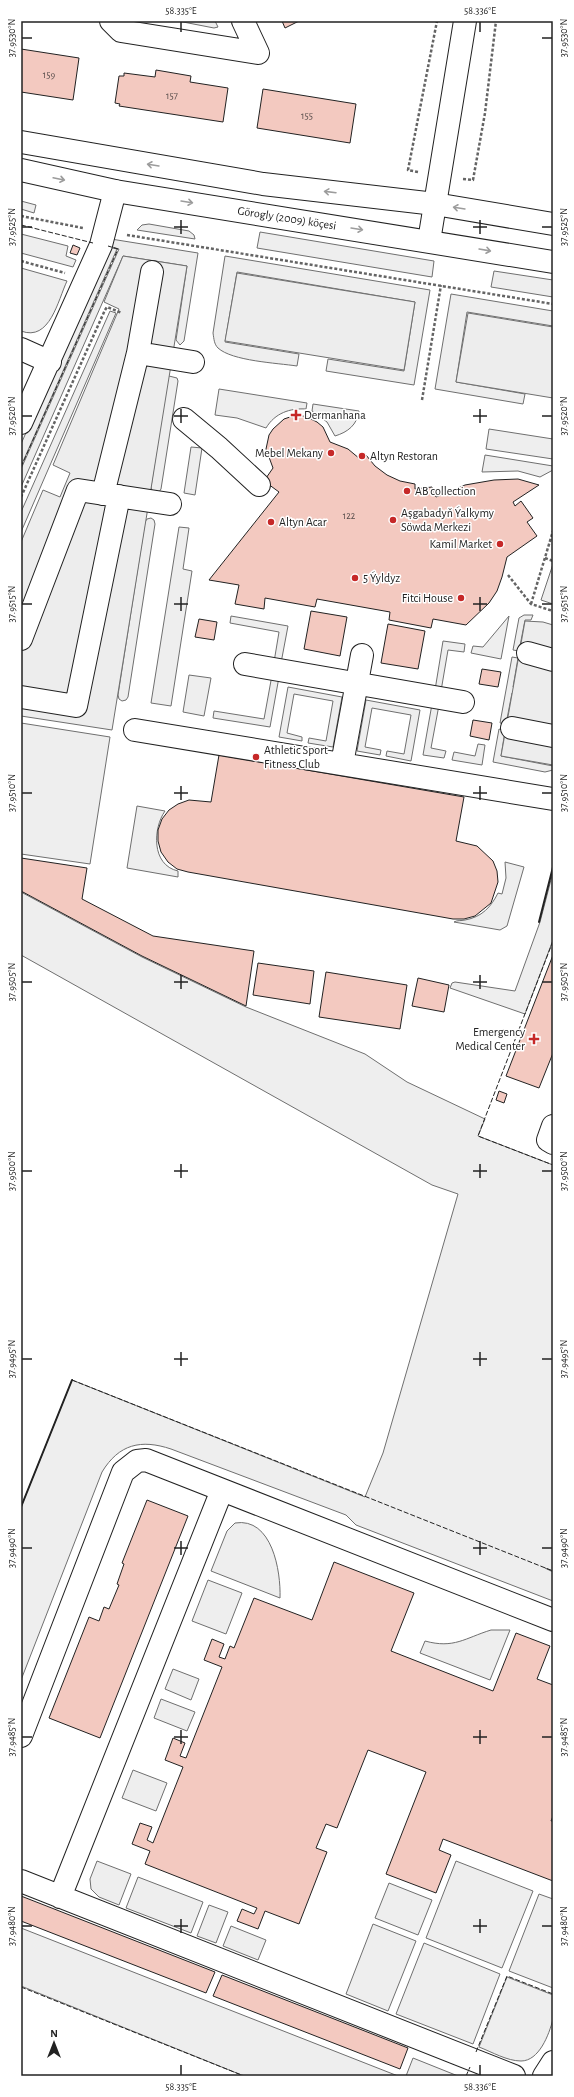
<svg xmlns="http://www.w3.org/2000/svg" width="574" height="2097" font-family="'Alegreya Sans',sans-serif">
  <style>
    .green { fill: #eee; stroke: #6f6f6f }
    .parking { fill: #ededed; stroke: #6f6f6f }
    .building { fill: #f3c9c0; stroke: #222 }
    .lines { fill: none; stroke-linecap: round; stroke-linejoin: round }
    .minor-casing { stroke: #222; stroke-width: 24 }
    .major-casing { stroke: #222; stroke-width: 24 }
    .path { stroke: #646464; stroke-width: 2.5; stroke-dasharray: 3 2; stroke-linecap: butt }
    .minor { stroke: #fff; stroke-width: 22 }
    .major { stroke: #fff; stroke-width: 22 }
    .fence { stroke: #222; stroke-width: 1; stroke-dasharray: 5 2; stroke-linecap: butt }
    .wall { stroke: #222; stroke-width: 2 }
    .oneway { stroke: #9c9c9c }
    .ticks { fill: none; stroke: #222; stroke-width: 1.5 }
    .poi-dot { fill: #c62828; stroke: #fff; stroke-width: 1.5 }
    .labels { text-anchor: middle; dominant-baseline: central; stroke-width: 3; stroke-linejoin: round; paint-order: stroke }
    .number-label { font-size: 10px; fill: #564c4a }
    .street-label { font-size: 12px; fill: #222; stroke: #fff }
    .poi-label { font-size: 12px; fill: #222; stroke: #fff; text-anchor: start }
    .neatline { fill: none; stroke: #222; stroke-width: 1.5 }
    .ticks-label { font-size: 10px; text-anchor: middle; fill: #222 }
  </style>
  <rect width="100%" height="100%" fill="#fff"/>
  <!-- green -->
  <path class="green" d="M178,21h37l3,6 -4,1z
    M21,201l15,4 -2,8 -13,-4z
    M149,224l40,7 5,4 1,4 -58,-9 5,-5z
    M260,232l174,29 -2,16 -175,-29z
    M21,234l47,12 -2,10 10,4 -3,7 -52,-14z
    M111,239l87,14 -14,88 -4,4 -4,-5 11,-74 -64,-10 -102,231v-18l98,-220 -10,-3z
    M108,247l9,2 -96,217v-22z
    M225,256l205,34 -16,95 -88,-14 2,-12 76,12 11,-69 -178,-30 -12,70 74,12 -2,12c-20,-3 -65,-5 -79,-18 -4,-4 -4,-9 -5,-15z
    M21,268l46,13c-9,19 -17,61 -46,50z
    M494,271l59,9v17l-62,-10z
    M451,294l102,17v15l-86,-14 -11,70 69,12 -2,10 -88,-15z
    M110,311l6,2 -95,219v-20z
    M169,376l8,2 1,3 -17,108 -2,3 -7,-1 -1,-4 16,-107z
    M219,389l88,14 -1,6c-16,-1 -31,4 -40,19l-29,-10 -22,-3z
    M313,404l46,7c-2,14 -11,21 -24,25l-8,-14 -15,-11z
    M489,429l64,10v20l-67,-10z
    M191,447l11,1 -7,47 -11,-2z
    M485,455l68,11v4l-13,7 -22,-6 -36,1z
    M151,518l3,2 1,4 -27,173 -2,3 -4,1 -3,-2 -1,-4 27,-173 2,-3z
    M179,527l10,1 -6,41 9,2 -21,135 -20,-3z
    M553,564v40l-12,-4z
    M524,615h9l-2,5h-6l-6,31 -6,-1 6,-32z
    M231,616l57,10 -7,37 -7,-1 5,-30 -49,-9z
    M509,616l-8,43 -30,-6 2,-7 10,1z
    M443,641l22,3 -1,8 -16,-2 -7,41 -6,-1z
    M512,657l6,1 -5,29 40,8v5l-41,-7 -6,31 -6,-1z
    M189,675l22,3 -7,38 -21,-4z
    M272,675l7,2 -9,50 -57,-9 1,-7 50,8z
    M288,687l54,10 -9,50 -25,-4 1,-5 17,3 7,-40 -39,-7 -7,39 15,4v4l-23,-4z
    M366,700l54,10 -9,51 -25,-5 1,-5 17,3 7,-39 -39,-7 -7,39 16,3 -1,5 -23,-4z
    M432,704l7,1 -8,43 15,3 -2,7 -21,-3z
    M21,723l89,14 -20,127 -69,-10z
    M499,729l6,2 -4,25 52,10v4l-8,2 -52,-10z
    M478,744l7,1 -3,20 -30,-5 2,-8 21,4z
    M137,806l28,5c-12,17 -14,54 13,60v6l-51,-9z
    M505,862l19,5 -17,59 -7,4 -46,-8c3,-2 7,-1 11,-2 17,-3 26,-13 33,-27l4,1 4,-16z
    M553,872v68l-28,74 -75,-26 2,-5 3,-1 60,9 25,-69z
    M21,892l121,65 104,50 119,47 42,28 78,37 -7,17 75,29v406l-8,-3 8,4v29l-197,-76 -10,-10 -175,-66c-30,-10 -52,-5 -69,23l-81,208v-173l51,-127 293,117 18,-44 75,-259 -26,-9 -411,-230z
    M235,1523c37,-6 46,48 45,75l-69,-27 16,-40z
    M208,1580l34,13 -16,41 -34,-13z
    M491,1630h19l-20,50 -70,-27 5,-12c29,8 40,-3 66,-11z
    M173,1669l26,10 -8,21 -26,-11z
    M161,1699l34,13 -8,19 -33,-13z
    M133,1770l34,13 -11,28 -34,-13z
    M97,1861l34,13 -12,31 -20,-8 -8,-8 -1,-10z
    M456,1861l77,30 -31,77 -76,-30z
    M138,1877l65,25 -12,31 -65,-25z
    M389,1883l43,17 -14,35 -43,-17z
    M539,1894l14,5v89l-44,-17z
    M209,1905l19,7 -12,31 -19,-7z
    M373,1924l43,17 -28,70 -42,-17z
    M231,1926l35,14 -8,20 -35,-14z
    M21,1928l377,148h-154l-223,-90z
    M424,1943l76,31 -27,70 -77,-30z
    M507,1977l46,18c0,7 1,17 0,24 -4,16 -14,42 -32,42 -14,0 -29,-9 -42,-14z
    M413,2058l45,18h-52z"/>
  <!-- parking -->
  <path class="parking" d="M123,256l64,10 -75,464 -91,-14v-174l22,-52 17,7 10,-24 -17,-8 66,-156 -15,-7z
    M237,273l178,29 -11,68 -179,-29z
    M468,313l85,14v71l-97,-16z
    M525,621l18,1 10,3v140l-52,-9z"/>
  <!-- building -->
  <path class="building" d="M282,21h17l-14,7z
    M21,49l58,9 -6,42 -52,-8z
    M156,70l35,6 -1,6 38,6 -5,34 -104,-16 1,-2 -5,-1 4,-27h5v-3l31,4z
    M263,89l93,15 -6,39 -93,-15z
    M73,245l7,3 -3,7 -7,-2z
    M305,416l12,6 6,5 7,15 18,7 12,10 6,-4 9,11 12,9 13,6 15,3v5l17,-2 4,10 29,-12 29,-5 24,-1 21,6 -26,17 2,4 6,-5 12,17 -6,4 10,14 -30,21 -5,20 -5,14 -8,12 -23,22 -33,-6 -2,9 -42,-8 1,-8 -73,-13 -2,8 -50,-9 -1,11 -29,-5 4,-19 -30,-5 70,-88 -15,-11 9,-13 -7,-19 3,-14 4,-6 11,-10 6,-2z
    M311,611l36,6 -7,39 -36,-7z
    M199,619l18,3 -3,18 -19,-3z
    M388,624l37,7 -7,38 -37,-6z
    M482,669l19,3 -3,15 -19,-3z
    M473,720l19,3 -3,17 -19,-4z
    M219,755l245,42 -8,44 21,5 16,15 4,10 1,11 -7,21 -16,13 -11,3h-11l-265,-47 -11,-3 -9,-7 -7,-10 -3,-11v-11l4,-11 7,-9 9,-6 11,-4 22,2z
    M21,858l66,10 -5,31 71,37 101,15 -8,55 -104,-50 -121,-65z
    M553,955v98l-14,35 -33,-12z
    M258,963l56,8 -4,33 -57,-9z
    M326,972l81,13 -7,44 -81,-12z
    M418,978l31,7 -5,27 -32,-6z
    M499,1091l8,3 -3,9 -8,-3z
    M147,1500l41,16 -88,222 -51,-20 40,-101 10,4 5,-14 5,2 10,-24 -2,-1 7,-20 -2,-1z
    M334,1562l80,31 -23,58 102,40 23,-58 34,13 -13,33 16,6v131l-2,5h2v60l-110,-42 -4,11 12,5 -15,38 -50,-19 40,-102 -58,-22 -31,78 -11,-4 -10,24 11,4 -28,72 -34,-13 -7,18 -21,-8 5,-12 12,5 3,-6 -112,-44 5,-13 -18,-7 8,-21 12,4 -5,13 6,3 30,-76 -18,-7 8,-22 12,5 -5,13 6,2 36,-91 -18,-7 8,-21 12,5 -5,13 6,2 5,-13 4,2 20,-50 58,22z
    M21,1896l194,76 -9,21 -185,-72z
    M222,1975l186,73 -8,21 -187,-73z"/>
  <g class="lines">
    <!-- minor casing -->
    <g class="minor-casing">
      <path id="minor" d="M111,21l10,10 137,22 -15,-32
        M429,241l36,-220
        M21,349l29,13
        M138,353l14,-81
        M184,419l35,29 40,37
        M21,423l80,-178 14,-54
        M103,494l35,-141 55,9
        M21,639l57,-149 92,14
        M528,653l25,7
        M245,664l218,38
        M21,697l55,9 43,-210
        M512,728l41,8
        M135,730l418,69
        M342,764l20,-109
        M553,1126l-5,14 5,3
        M21,1736l102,-264 14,-11 9,-1 407,160
        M21,1881l493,195
        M60,1897l162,-407
        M544,2076l9,-14"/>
    </g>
    <!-- major casing -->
    <g class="major-casing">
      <path id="major" d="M21,142l242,42 172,20 118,20
        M21,170l94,21 438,71"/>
    </g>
    <!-- path -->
    <path class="path" d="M418,172l-10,-2 29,-149
      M463,179l10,1 12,-67 11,-92
      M21,216l62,12
      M127,235l426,69
      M21,261l44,12
      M422,400l19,-115
      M21,497l84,-187 2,-3 15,6
      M545,558l8,3
      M508,575l23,29 22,7
      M531,604l22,-73"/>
    <!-- minor -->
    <use href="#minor" class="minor"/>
    <!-- major -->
    <use href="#major" class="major"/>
    <!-- fence -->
    <path class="fence" d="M21,225l72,18
      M21,467l97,-218 -10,-3
      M553,941l-75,195 75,29
      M72,1380l481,191
      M21,1987l223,89
      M476,2052l31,-76 46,18
      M466,2076l4,-9"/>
    <!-- wall -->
    <path class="wall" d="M539,922l14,-55
      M21,1507l51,-127"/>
  </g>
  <!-- one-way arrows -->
  <defs><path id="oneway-shaft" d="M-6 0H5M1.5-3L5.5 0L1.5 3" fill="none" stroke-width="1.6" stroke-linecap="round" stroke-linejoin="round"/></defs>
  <g class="oneway">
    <use href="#oneway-shaft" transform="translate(153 165) rotate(-171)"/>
    <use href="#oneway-shaft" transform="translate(59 179) rotate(12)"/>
    <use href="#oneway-shaft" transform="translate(330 192) rotate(-173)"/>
    <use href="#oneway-shaft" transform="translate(187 202) rotate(9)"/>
    <use href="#oneway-shaft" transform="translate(459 208) rotate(-171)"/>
    <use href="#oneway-shaft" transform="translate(357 229) rotate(9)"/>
    <use href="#oneway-shaft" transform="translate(485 250) rotate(10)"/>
  </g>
  <!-- ticks -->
  <path class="ticks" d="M181,22v10M480,22v10M22,38h10M542,38h10M181,220v14M480,220v14M22,227h10M174,227h14M473,227h14M542,227h10M181,409v14M480,409v14M22,416h10M174,416h14M473,416h14M542,416h10M181,597v14M480,597v14M22,604h10M174,604h14M473,604h14M542,604h10M181,786v14M480,786v14M22,793h10M174,793h14M473,793h14M542,793h10M181,975v14M480,975v14M22,982h10M174,982h14M473,982h14M542,982h10M181,1164v14M480,1164v14M22,1171h10M174,1171h14M473,1171h14M542,1171h10M181,1352v14M480,1352v14M22,1359h10M174,1359h14M473,1359h14M542,1359h10M181,1541v14M480,1541v14M22,1548h10M174,1548h14M473,1548h14M542,1548h10M181,1730v14M480,1730v14M22,1737h10M174,1737h14M473,1737h14M542,1737h10M181,1919v14M480,1919v14M22,1926h10M174,1926h14M473,1926h14M542,1926h10M181,2065v10M480,2065v10"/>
  <!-- markers -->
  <g class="poi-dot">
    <path d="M294 409h4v4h4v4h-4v4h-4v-4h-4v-4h4z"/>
    <circle cx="331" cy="453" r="4"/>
    <circle cx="362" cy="456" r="4"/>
    <circle cx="407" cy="491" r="4"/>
    <circle cx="393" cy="520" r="4"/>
    <circle cx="271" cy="522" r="4"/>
    <circle cx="500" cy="544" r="4"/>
    <circle cx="355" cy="578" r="4"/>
    <circle cx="461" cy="598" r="4"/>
    <circle cx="256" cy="757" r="4"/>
    <path d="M532 1033h4v4h4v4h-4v4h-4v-4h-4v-4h4z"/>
  </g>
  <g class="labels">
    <!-- number labels -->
    <g class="number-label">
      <text x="49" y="75">159</text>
      <text x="172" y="96">157</text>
      <text x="307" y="116">155</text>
      <text x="349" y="516">122</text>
    </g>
    <!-- street labels -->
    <g class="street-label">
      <text transform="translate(287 218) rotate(9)">Görogly (2009) köçesi</text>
    </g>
    <!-- poi labels -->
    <g class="poi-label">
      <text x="304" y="415">Dermanhana</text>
      <text x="323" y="453" text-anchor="end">Mebel Mekany</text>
      <text x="370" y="456">Altyn Restoran</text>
      <text x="415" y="491">AB collection</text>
      <text x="401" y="513">Aşgabadyň Ýalkymy<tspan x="401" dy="14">Söwda Merkezi</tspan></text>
      <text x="279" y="522">Altyn Acar</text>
      <text x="492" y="544" text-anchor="end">Kamil Market</text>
      <text x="363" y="578">5 Ýyldyz</text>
      <text x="453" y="598" text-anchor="end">Fitci House</text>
      <text x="264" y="750">Athletic Sport<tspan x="264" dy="14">Fitness Club</tspan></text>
      <text x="525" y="1032" text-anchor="end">Emergency<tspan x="525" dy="14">Medical Center</tspan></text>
    </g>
  </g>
  <!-- border -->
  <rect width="574" height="2097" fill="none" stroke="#ffffff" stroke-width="44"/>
  <!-- north arrow -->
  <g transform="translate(54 2043)" stroke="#ffffff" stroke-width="3" paint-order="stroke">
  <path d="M0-3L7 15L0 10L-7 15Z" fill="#222222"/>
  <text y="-6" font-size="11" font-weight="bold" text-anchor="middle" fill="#222222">N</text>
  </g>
  <rect x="22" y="22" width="530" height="2053" class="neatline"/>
  <g class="ticks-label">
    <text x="181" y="14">58.335°E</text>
    <text x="480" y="14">58.336°E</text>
    <text transform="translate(11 38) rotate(-90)" y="4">37.9530°N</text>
    <text transform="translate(563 38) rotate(-90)" y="4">37.9530°N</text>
    <text transform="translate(11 227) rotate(-90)" y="4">37.9525°N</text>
    <text transform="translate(563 227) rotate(-90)" y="4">37.9525°N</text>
    <text transform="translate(11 416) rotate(-90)" y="4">37.9520°N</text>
    <text transform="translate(563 416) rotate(-90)" y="4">37.9520°N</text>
    <text transform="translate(11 604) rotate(-90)" y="4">37.9515°N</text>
    <text transform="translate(563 604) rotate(-90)" y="4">37.9515°N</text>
    <text transform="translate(11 793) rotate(-90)" y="4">37.9510°N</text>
    <text transform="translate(563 793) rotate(-90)" y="4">37.9510°N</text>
    <text transform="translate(11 982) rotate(-90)" y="4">37.9505°N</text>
    <text transform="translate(563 982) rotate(-90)" y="4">37.9505°N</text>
    <text transform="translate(11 1171) rotate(-90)" y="4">37.9500°N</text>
    <text transform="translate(563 1171) rotate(-90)" y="4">37.9500°N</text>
    <text transform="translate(11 1359) rotate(-90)" y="4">37.9495°N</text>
    <text transform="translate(563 1359) rotate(-90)" y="4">37.9495°N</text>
    <text transform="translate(11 1548) rotate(-90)" y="4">37.9490°N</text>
    <text transform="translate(563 1548) rotate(-90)" y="4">37.9490°N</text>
    <text transform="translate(11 1737) rotate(-90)" y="4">37.9485°N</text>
    <text transform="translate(563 1737) rotate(-90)" y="4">37.9485°N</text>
    <text transform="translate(11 1926) rotate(-90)" y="4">37.9480°N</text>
    <text transform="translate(563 1926) rotate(-90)" y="4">37.9480°N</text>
    <text x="181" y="2090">58.335°E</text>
    <text x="480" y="2090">58.336°E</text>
  </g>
</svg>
